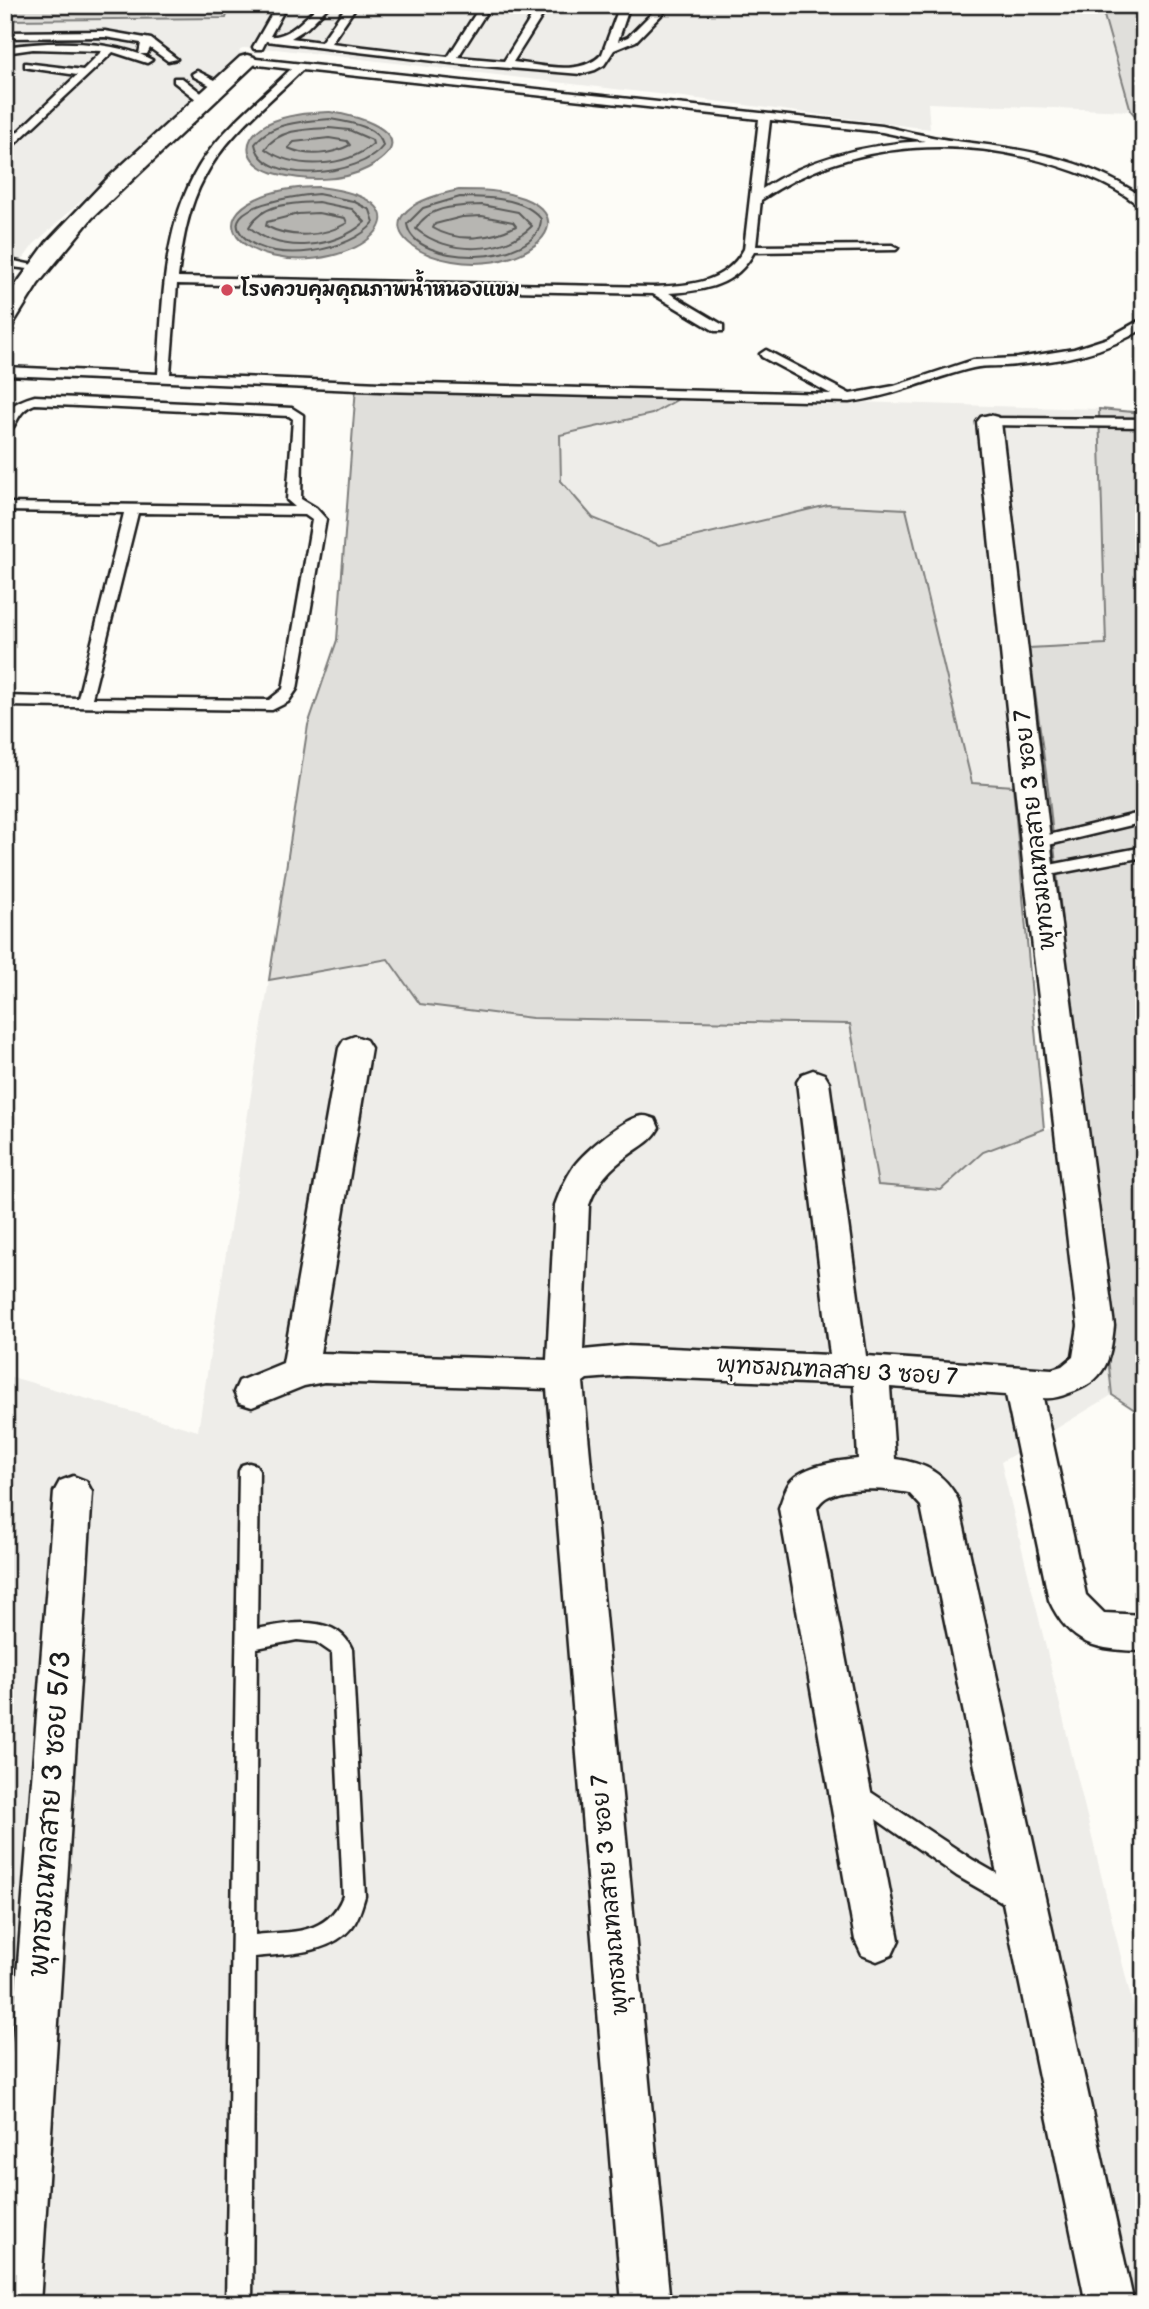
<svg xmlns="http://www.w3.org/2000/svg" width="1149" height="2309" font-family="'Balsamiq Sans','Playpen Sans Thai',sans-serif">
  <style>
    .built { fill: #eeede9 }
    .green { fill: #e0dfdb; stroke: #7e7e7c; stroke-width: 2 }
    .water { fill: #b7b6b2; stroke: #797876; stroke-width: 2 }
    .lines { fill: none; stroke-linecap: round; stroke-linejoin: round }
    .shore { stroke: #5a5a58; stroke-width: 2 }
    .service-casing { stroke: #1c1c1c; stroke-width: 5 }
    .minor-casing { stroke: #1c1c1c; stroke-width: 5 }
    .service { fill: #fdfcf7; fill-rule: evenodd }
    .minor { fill: #fdfcf7; fill-rule: evenodd }
    .poi-dot { fill: #d1495b; stroke: #fdfcf7; stroke-width: 2.5 }
    .labels { text-anchor: middle; dominant-baseline: central; stroke-width: 5; stroke-linejoin: round; paint-order: stroke }
    .far-poi-label { font-size: 19px; font-weight: bold; fill: #1c1c1c; stroke: #fdfcf7; text-anchor: start }
    .street-label { font-size: 23px; fill: #1c1c1c; stroke: #fdfcf7 }
    .near-street-label { font-size: 28px; fill: #1c1c1c; stroke: #fdfcf7 }
  </style>
  <rect width="100%" height="100%" fill="#fdfcf7"/>
  <filter id="ink" filterUnits="userSpaceOnUse"><feTurbulence type="fractalNoise" baseFrequency=".0143" numOctaves="2"/><feDisplacementMap in="SourceGraphic" scale="14" xChannelSelector="R" yChannelSelector="G"/><feConvolveMatrix kernelMatrix="1 2 1 2 8 2 1 2 1" color-interpolation-filters="sRGB"/></filter>
  <g filter="url(#ink)">
    <!-- built -->
    <path class="built" d="M230,5h871l30,106 -203,-8 2,26 -247,-32 -407,-48 -34,-1 -3,4h6l-211,192 -29,40v-264l221,-2z
      M682,397l417,12 7,235 -76,4 18,140 -76,-5 -66,-274 -78,-4 -169,40 -66,-27 -32,-37 -1,-46 92,-21z
      M388,959l32,45 112,14 319,6 27,161 63,5 42,-38 61,-23 40,1 28,265 -111,67 143,590v252h-1139v-929l193,56 71,-451z"/>
    <!-- green -->
    <path class="green" d="M5,5h225l-4,13 -221,2z
      M1101,5h43v121l-13,-15z
      M356,387l326,10 -30,17 -92,21 1,46 32,37 66,27 169,-40 78,4 66,274 41,3 31,343 -61,23 -42,38 -63,-5 -28,-161 -318,-6 -112,-14 -32,-45 -119,21 39,-255 29,-85z
      M1099,409l45,4v1003l-32,-21 -64,-607 -19,-140 77,-4z"/>
    <!-- water -->
    <path class="water" d="M330,112c32,4 96,25 38,56 -26,14 -62,13 -90,6 -30,-7 -43,-32 -11,-50 19,-10 42,-11 63,-12z
      M319,187c126,15 35,89 -48,69 -35,-8 -57,-37 -15,-57 20,-10 41,-12 63,-12z
      M459,190c22,0 43,0 64,8 44,17 24,47 -11,59 -80,26 -178,-42 -53,-67z"/>
    <g class="lines">
      <!-- shore -->
      <path class="shore" d="M330,119c18,3 49,7 53,27 -21,30 -120,41 -128,-2 15,-22 51,-23 75,-25z
        M329,128l20,2 23,10 1,4c-28,24 -78,26 -108,5 14,-20 41,-20 64,-21z
        M329,138l18,3 3,4c-19,10 -42,12 -62,3l6,-6z
        M318,194l35,7 17,9 4,12c-22,30 -102,43 -130,15 -31,-32 59,-42 74,-43z
        M460,197c26,0 64,0 81,22 -1,48 -128,49 -134,5l16,-16z
        M318,202l34,7 13,13c-30,27 -85,32 -116,5 14,-24 44,-24 69,-25z
        M482,205l36,7 14,14c-29,29 -85,29 -116,3 12,-24 43,-23 66,-24z
        M318,213l27,5 2,5c-24,14 -56,16 -81,3l1,-4 31,-8z
        M482,216l31,6 3,4c-25,13 -58,17 -83,2l2,-4 27,-7z"/>
      <!-- service casing -->
      <g class="service-casing">
        <path id="service" d="M277,5h10l-17,31c19,2 35,-18 49,-31h11l-23,23 -16,10 30,4 26,-37h10l-26,38 117,14 33,-52h10l-33,52 46,4 35,-56h10l-36,57c28,3 68,15 89,-8l18,-49h10l-12,36 10,-4 28,-28 9,2 -29,30 -22,9 -10,15 -9,5 -14,4 -130,-11 -185,-22 -4,8h-8l-1,-2z
          M105,31l46,8 26,20 -9,2 -18,-13 -3,6h-7l12,6 -5,3 -34,-11 -108,101v-9l72,-69 -48,-7 -4,-1v-4l58,7 19,-19 -69,-2 -28,4v-6c44,-6 92,-7 134,7l2,-11 -36,-6 -100,1v-6z
          M247,58l635,68c24,5 49,12 74,15 67,8 126,16 185,55l3,2v9c-7,-2 -12,-7 -18,-11 -16,-10 -35,-19 -53,-25 -103,-37 -220,-34 -312,29l-5,46 136,-1 6,3 -2,2 -142,2c-18,34 -50,39 -85,41l54,32v6h-8l-62,-37 -476,-10 -7,90 210,9 451,11 -69,-37 -2,-3 6,-4 84,44 44,-8 79,-26 45,-2 56,-9 34,-11 36,-20v10c-38,25 -83,33 -128,37 -14,2 -29,0 -43,3 -42,10 -80,29 -124,34l-469,-11 -375,-16v-8l153,7c5,-73 4,-154 47,-217 23,-33 58,-60 86,-88l-48,-6 -1,-2zM302,70l457,49 -15,130c-20,36 -55,36 -92,38l-474,-10c4,-34 10,-70 26,-99 22,-43 65,-75 98,-108zM770,120l112,12 43,9c-59,3 -113,16 -163,48z
          M197,71l28,14 1,2 -9,2 -24,-13 -1,-2z
          M174,78h8l27,21v4h-8l-27,-21z
          M5,259l37,8 -6,3 -31,-4z
          M35,396l257,12 11,7 -2,84 15,9 10,11 -29,170 -9,13 -16,8 -267,-4v-10l73,2 46,-185 -119,-2v-8l290,4 -8,-7 6,-81 -4,-3 -254,-12c-20,7 -16,23 -30,30 0,-25 5,-31 30,-38zM138,513l167,2 7,5 -29,169 -14,11 -177,-2z
          M989,418l155,1v8l-159,-2v-6z
          M1144,812v10l-108,26 -8,-5 8,-5z
          M1144,847v10l-105,20 -8,-5 8,-5z
          M249,1463l7,2 3,6 -2,158c31,-6 79,-16 95,20l13,247c-3,10 -6,22 -13,31 -23,28 -64,26 -97,30l-3,347h-26l13,-833 3,-6zM297,1640l19,2 16,11 11,243c-16,40 -51,35 -88,39l2,-287z
          M854,1781l119,79 56,32 3,8 -3,8 -8,3 -8,-3 -56,-32 -111,-78 -3,-7 3,-7z"/>
      </g>
      <!-- minor casing -->
      <g class="minor-casing">
        <path id="minor" d="M247,55l7,2 3,4 -3,4 -162,153 -54,66 -25,40 -8,2v-26l42,-58 62,-65 131,-120z
          M989,415l8,2 4,5 53,450 60,454c-4,35 -8,55 -45,67 -9,4 -17,6 -26,5l43,197 18,18 40,2v36c-47,-1 -74,-5 -95,-51l-43,-205 -116,-8 5,72c29,4 50,14 63,41l176,804h-48l-165,-798 -12,-13c-22,-4 -81,-10 -92,15l82,432 -7,15 -15,6 -15,-6 -7,-15 -76,-432c3,-8 6,-19 11,-26 14,-17 47,-21 68,-23l-4,-74 -229,-9 -38,3 -4,3 87,922h-48l-75,-915 -223,-7 -20,4 -52,21 -13,-4 -5,-11 5,-11 44,-18 56,-315 5,-8 11,-4 11,4 5,8 -51,305 227,7 8,-155c5,-14 11,-27 19,-39 10,-14 53,-51 70,-50 4,0 7,2 11,3l4,9c-6,12 -18,18 -29,26 -20,14 -33,28 -41,51l-6,145 42,-4 205,9 -33,-273 5,-8 11,-4 11,4 5,8 37,274 186,13 10,-3 11,-9 5,-31 -54,-454 -47,-450 4,-5z
          M73,1476l13,5 6,11 -52,812h-35v-171l49,-641 6,-11z"/>
      </g>
      <!-- service -->
      <use href="#service" class="service"/>
      <!-- minor -->
      <use href="#minor" class="minor"/>
    </g>
  </g>
  <!-- markers -->
  <circle class="poi-dot" cx="227" cy="290" r="7"/>
  <g class="labels">
    <!-- far-poi labels -->
    <g class="far-poi-label">
      <text x="241" y="290">โรงควบคุมคุณภาพน้ำหนองแขม</text>
    </g>
    <!-- street labels -->
    <g class="street-label">
      <text transform="translate(1035 830) rotate(-96)">พุทธมณฑลสาย 3 ซอย 7</text>
      <text transform="translate(837 1371) rotate(3)">พุทธมณฑลสาย 3 ซอย 7</text>
      <text transform="translate(610 1895) rotate(-95)">พุทธมณฑลสาย 3 ซอย 7</text>
    </g>
    <!-- near-street labels -->
    <g class="near-street-label">
      <text transform="translate(50 1814) rotate(-86)">พุทธมณฑลสาย 3 ซอย 5/3</text>
    </g>
  </g>
  <!-- margin -->
  <rect width="1149" height="2309" fill="none" stroke="#fdfcf7" stroke-width="28"/>
  <rect x="14" y="14" width="1121" height="2281" fill="none" stroke="#1c1c1c" stroke-width="2.5" filter="url(#ink)"/>
</svg>
